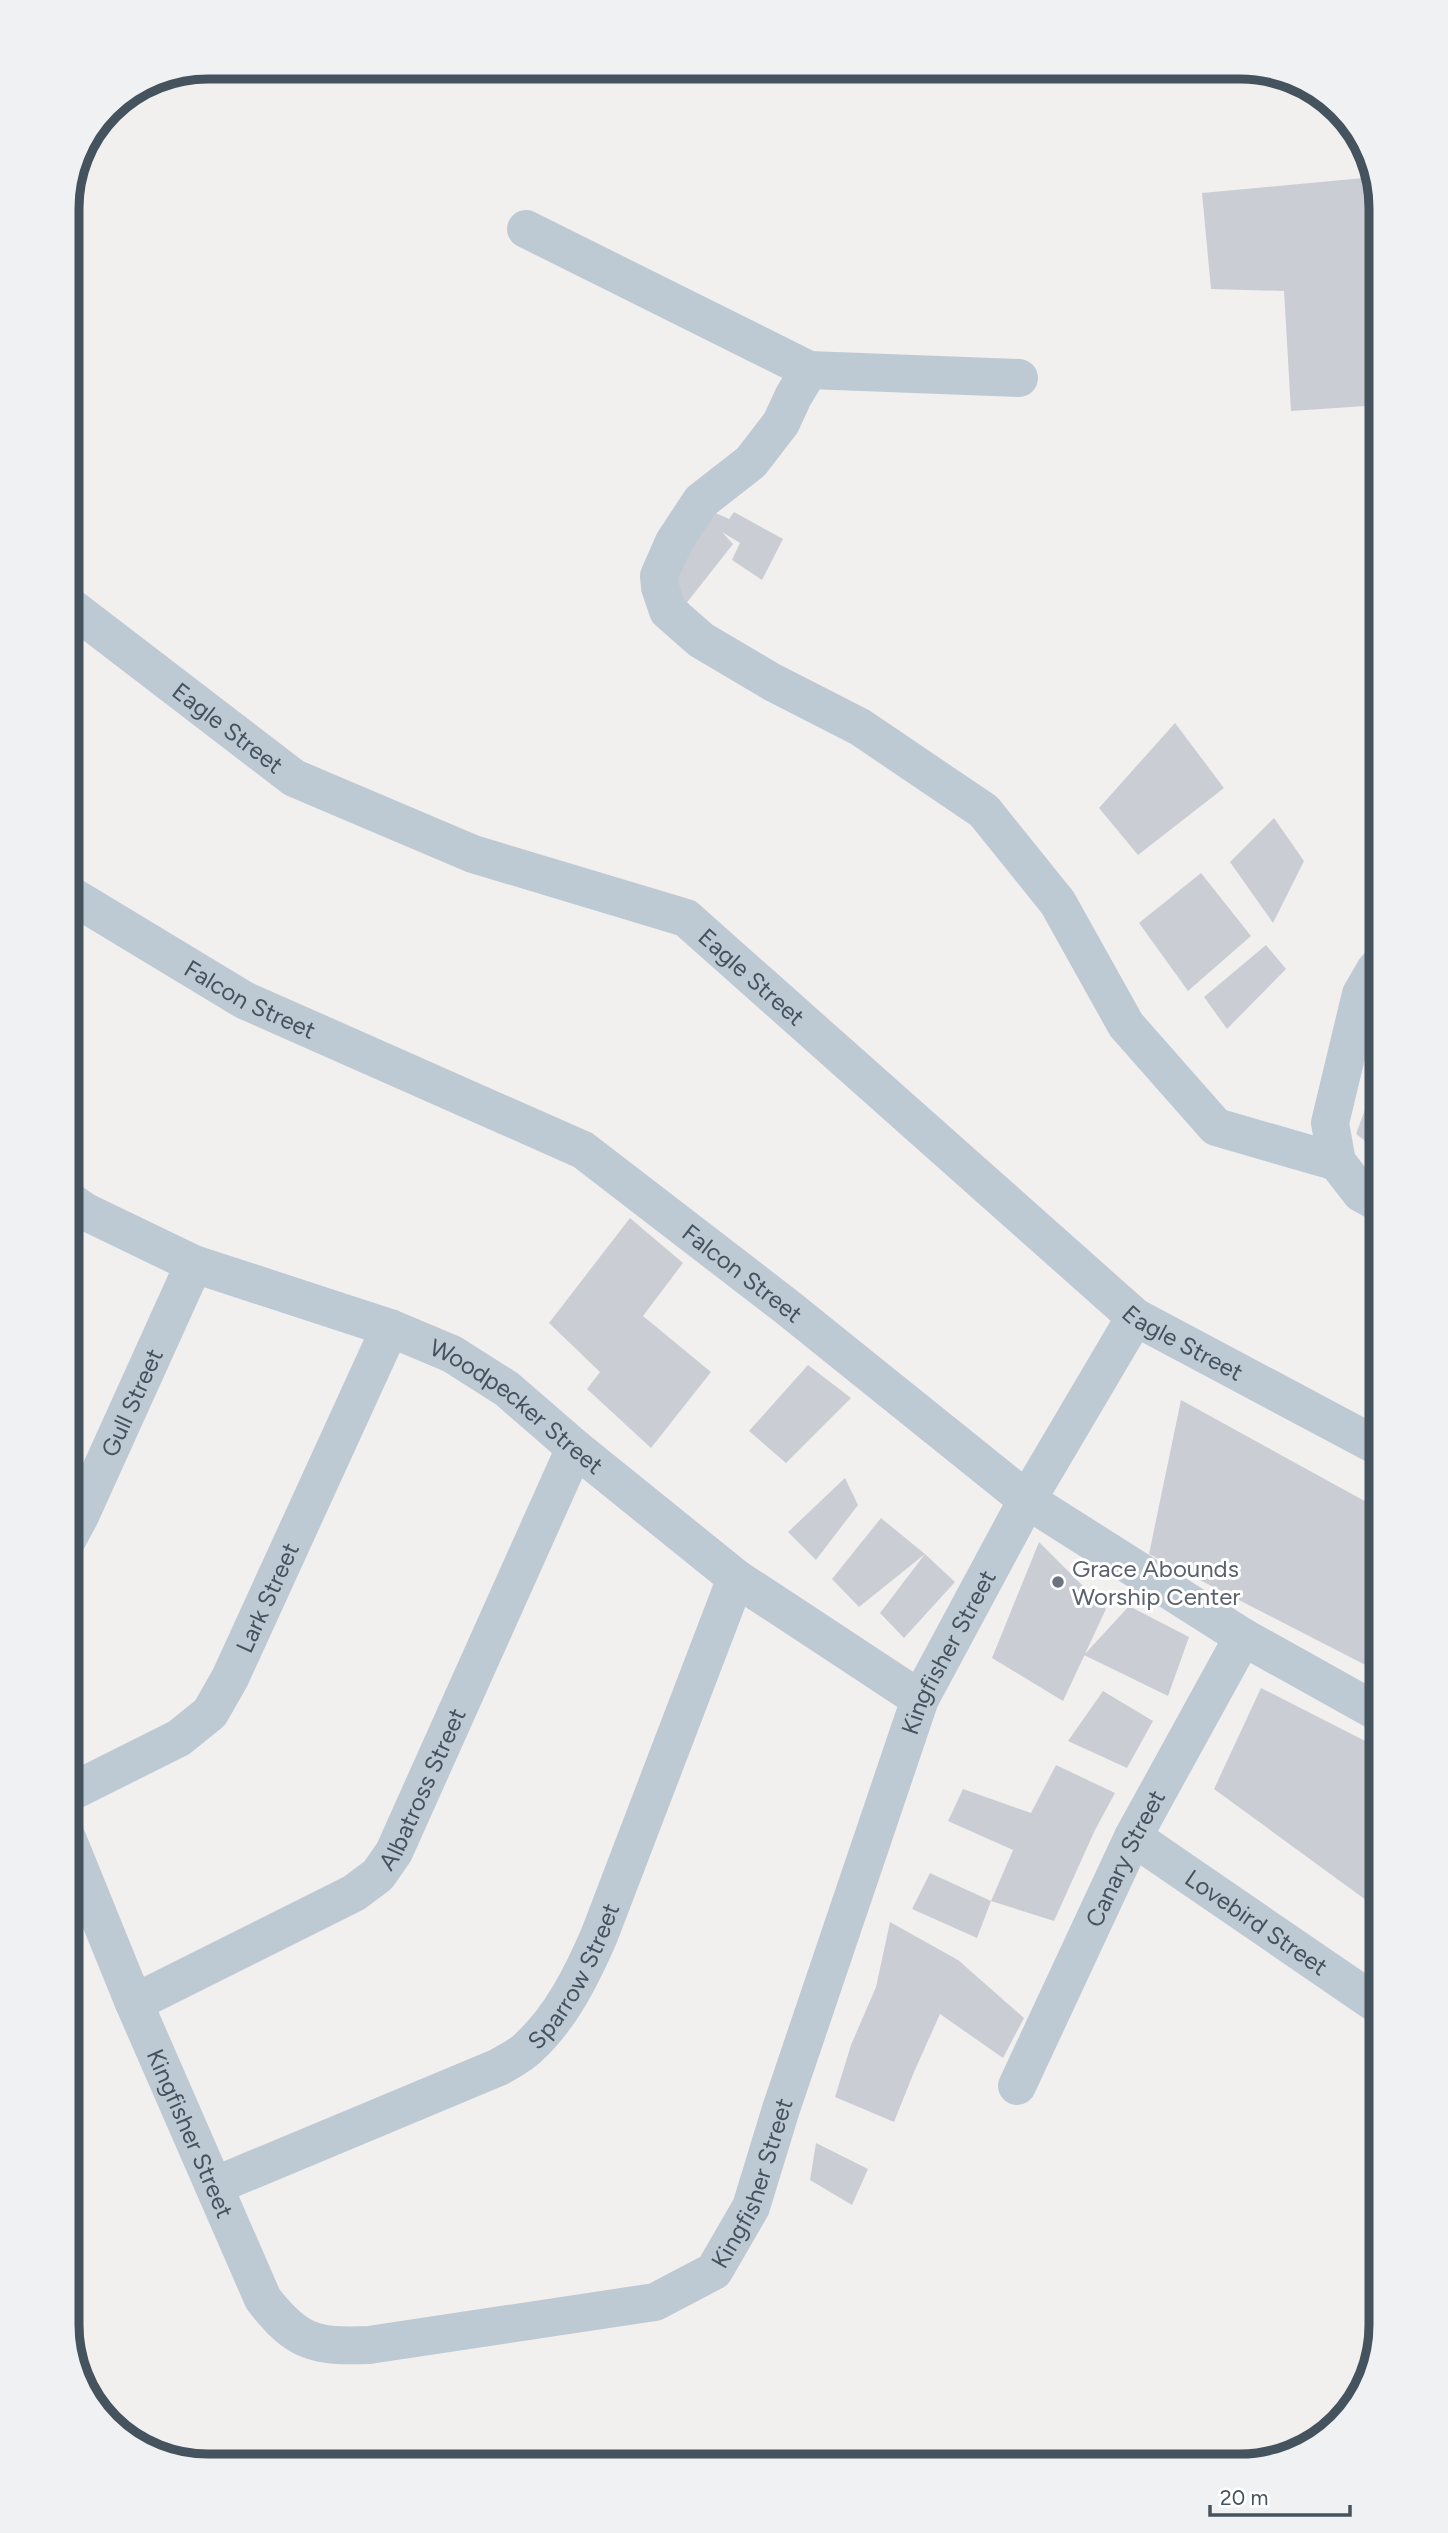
<svg xmlns="http://www.w3.org/2000/svg" width="1448" height="2533" font-family="Figtree,sans-serif">
  <style>
    .building { fill: #caced4 }
    .lines { fill: none; stroke-linecap: round; stroke-linejoin: round }
    .minor { stroke: #becad3; stroke-width: 38 }
    .worship-dot { fill: #6b7280; stroke: #fff; stroke-width: 2.5 }
    .labels { text-anchor: middle; dominant-baseline: central; stroke-width: 6; stroke-linejoin: round; paint-order: stroke }
    .street-label { font-size: 24px; fill: #45535f; stroke: #fff }
    .worship-label { font-size: 24px; fill: #5b616d; stroke: #fff; text-anchor: start }
    .rim { fill: none; stroke: #45535f; stroke-width: 9 }
  </style>
  <rect width="100%" height="100%" fill="#f2efef"/>
  <!-- building -->
  <path class="building" d="M1374,177l8,31 -1,197 -90,6 -7,-120 -73,-2 -9,-96z
    M707,509l22,10 5,-7 49,27 -21,41 -30,-20 8,-17 -18,-11 11,12 -48,61 -23,-26z
    M1175,723l49,65 -86,67 -39,-47z
    M1274,818l30,43 -31,62 -43,-61z
    M1201,873l50,63 -63,55 -49,-68z
    M1266,945l20,24 -59,60 -23,-32z
    M1381,1066v87l-25,-19z
    M630,1218l53,45 -40,53 68,56 -60,76 -64,-59 13,-17 -51,-49z
    M808,1365l43,33 -65,65 -37,-32z
    M1181,1400l200,110v163l-232,-119z
    M845,1478l13,27 -42,55 -28,-28z
    M881,1518l44,36 -66,53 -27,-28z
    M1039,1542l67,67 -43,92 -71,-43z
    M925,1554l30,28 -51,56 -24,-25z
    M1129,1606l60,31 -21,59 -84,-41z
    M1261,1688l120,61v162l-167,-122z
    M1103,1691l50,30 -26,47 -59,-27z
    M1056,1765l59,28 -20,37 -41,91 -63,-20 22,-51 -65,-29 15,-32 68,24z
    M930,1873l61,28 -14,37 -65,-29z
    M890,1922l68,38 66,58 -21,40 -63,-44 -26,58 -20,50 -59,-25 16,-52 25,-58z
    M816,2143l52,26 -16,36 -42,-25z"/>
  <g class="lines">
    <!-- minor -->
    <g class="minor">
      <path d="M526,229l283,141 -16,27 -12,26 -30,39 -50,39 -27,41 -15,34 1,11 8,24 33,29 71,42 88,45 124,84 74,92 68,122 90,102 121,35"/>
      <path d="M809,370l210,8"/>
      <path id="s1" d="M67,604l227,174 179,76 213,64 449,399 246,131"/>
      <path id="s2" d="M67,893l177,107 339,150 204,157 240,193 216,137 138,77"/>
      <path id="s3" d="M67,1199l17,12 110,53 196,64 62,26 55,35 68,59 161,130 184,121"/>
      <path d="M1381,1204l-20,-11 -24,-31 -7,-39 31,-129 14,-24 6,-7"/>
      <path id="s4" d="M67,1540l13,-24 114,-252"/>
      <path id="s5" d="M67,1794l112,-56 31,-25 20,-35 160,-350"/>
      <path id="s6" d="M1133,1837l248,170"/>
      <path id="s7" d="M67,1838l67,165 129,296c34,44 52,48 106,46l286,-43 59,-31 37,-64 30,-98 139,-410 107,-199 108,-183"/>
      <path id="s8" d="M134,2003l220,-110 24,-18 16,-23 181,-404"/>
      <path id="s9" d="M1017,2086l116,-249 110,-200"/>
      <path id="s10" d="M214,2186l285,-119c10,-6 23,-12 31,-21 32,-30 52,-71 69,-110l137,-358"/>
    </g>
  </g>
  <!-- markers -->
  <circle class="worship-dot" cx="1058" cy="1582" r="7"/>
  <g class="labels">
    <!-- street labels -->
    <g class="street-label">
      <text stroke="none"><textPath href="#s1" startOffset="203">Eagle Street</textPath></text>
      <text stroke="none"><textPath href="#s1" startOffset="791">Eagle Street</textPath></text>
      <text stroke="none"><textPath href="#s2" startOffset="212">Falcon Street</textPath></text>
      <text stroke="none"><textPath href="#s2" startOffset="779">Falcon Street</textPath></text>
      <text stroke="none"><textPath href="#s1" startOffset="1358">Eagle Street</textPath></text>
      <text stroke="none"><textPath href="#s4" startOffset="152">Gull Street</textPath></text>
      <text stroke="none"><textPath href="#s3" startOffset="499">Woodpecker Street</textPath></text>
      <text stroke="none"><textPath href="#s5" startOffset="294">Lark Street</textPath></text>
      <text stroke="none"><textPath href="#s7" startOffset="1643">Kingfisher Street</textPath></text>
      <text stroke="none"><textPath href="#s8" startOffset="373">Albatross Street</textPath></text>
      <text stroke="none"><textPath href="#s9" startOffset="252">Canary Street</textPath></text>
      <text stroke="none"><textPath href="#s6" startOffset="150">Lovebird Street</textPath></text>
      <text stroke="none"><textPath href="#s10" startOffset="430">Sparrow Street</textPath></text>
      <text stroke="none"><textPath href="#s7" startOffset="320">Kingfisher Street</textPath></text>
      <text stroke="none"><textPath href="#s7" startOffset="1076">Kingfisher Street</textPath></text>
    </g>
    <!-- worship labels -->
    <g class="worship-label">
      <text x="1072" y="1568">Grace Abounds<tspan x="1072" dy="28">Worship Center</tspan></text>
    </g>
  </g>
  <!-- crop -->
  <path d="M0 0H1448V2533H0ZM208 79H1240A129 129 0 0 1 1369 208V2325A129 129 0 0 1 1240 2454H208A129 129 0 0 1 79 2325V208A129 129 0 0 1 208 79Z" fill="#f0f1f2" fill-rule="evenodd"/>
  <path class="rim" d="M208 79H1240A129 129 0 0 1 1369 208V2325A129 129 0 0 1 1240 2454H208A129 129 0 0 1 79 2325V208A129 129 0 0 1 208 79Z"/>
  <!-- scale -->
  <path d="M1210 2505v10h140v-10" fill="none" stroke="#45535f" stroke-width="3.5"/>
  <text x="1220" y="2505" font-size="21" fill="#45535f" stroke="#ffffff" stroke-width="5" paint-order="stroke">20 m</text>
</svg>
